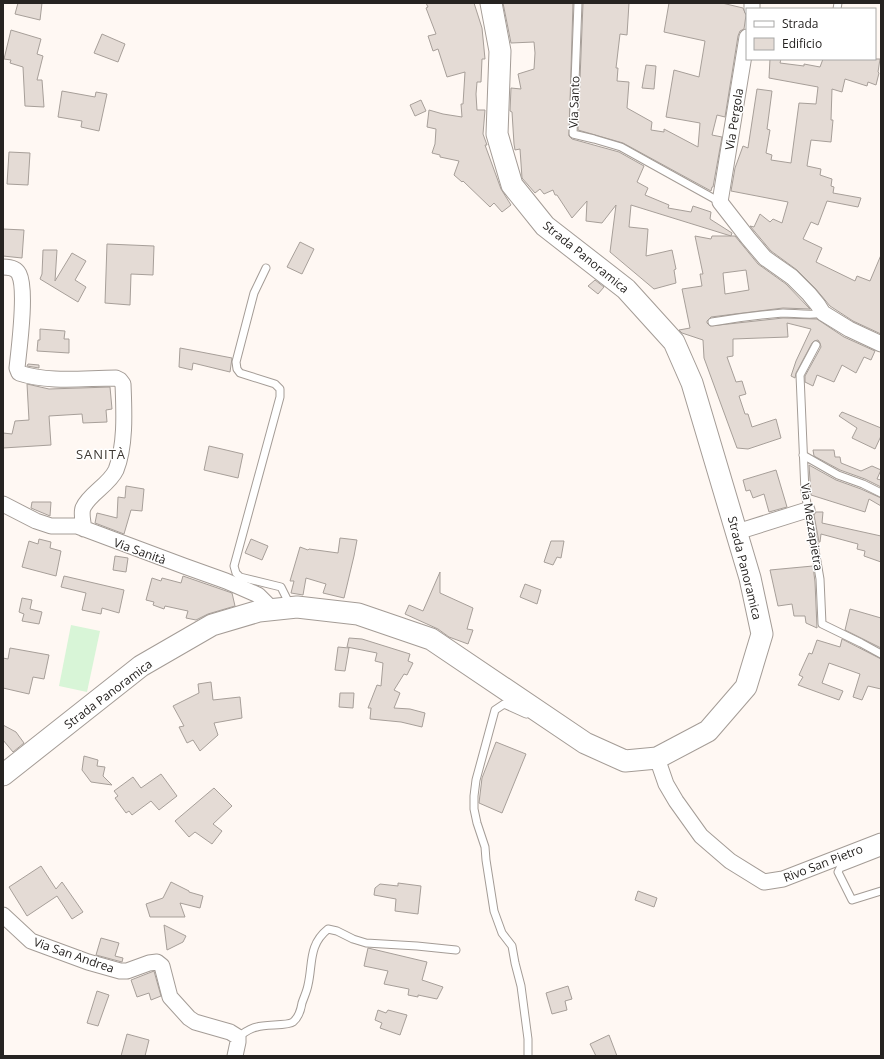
<svg xmlns="http://www.w3.org/2000/svg" width="884" height="1059" font-family="'Open Sans',sans-serif">
  <style>
    .green { fill: #d8f5d7 }
    .building { fill: #e4dbd5; stroke: #a79f99; fill-rule: evenodd }
    .lines { fill: none; stroke-linecap: round; stroke-linejoin: round }
    .lane-casing { stroke: #a49c96; stroke-width: 9 }
    .street-casing { stroke: #a49c96; stroke-width: 17 }
    .secondary-casing { stroke: #a49c96; stroke-width: 23 }
    .lane { stroke: #fff; stroke-width: 7 }
    .street { stroke: #fff; stroke-width: 15 }
    .secondary { stroke: #fff; stroke-width: 21 }
    .labels { text-anchor: middle; dominant-baseline: central; stroke-width: 3; stroke-linejoin: round; paint-order: stroke }
    .street-label { font-size: 12px; fill: #262321; stroke: #fff }
    .neighbourhood-label { font-size: 13px; letter-spacing: 1px; fill: #3d3732; stroke: #fff }
  </style>
  <rect width="100%" height="100%" fill="#fff8f3"/>
  <!-- green -->
  <path class="green" d="M71,625l29,6 -13,61 -28,-6z"/>
  <!-- building -->
  <path class="building" d="M18,3h24l-2,17 -25,-6z
    M426,3h48l8,25 3,31h-3l-1,23h-4l-1,12 1,16h8l-2,24 4,11h-2l16,44 10,16 -9,7 -8,-9 -4,4 -27,-26 -1,1 -8,-7 5,-14 -19,-4v-2l-8,-2 3,-9 1,-15 -9,-2 2,-17 14,4 19,3 -1,-13h2l2,-32 -18,5 -9,-28 -5,2 -5,-15 8,-2 -10,-26 2,-1z
    M503,3h70l-4,133 3,3 47,13 25,14 -7,16 11,6 -3,7 24,10 -1,3 23,4 2,-6 18,6 -1,7 22,14 -1,3 -100,-31 -2,22 19,2 -2,27 26,-6 4,19 -2,1 2,13 -22,6 -44,-37 6,-47 -14,18 -16,-2 1,-20 -15,17 -15,-23h-2l-2,-5 -9,4 -4,-5 -5,4 -13,-15 -2,-29 -5,1 -1,-6 -2,-32 -2,-1 1,-23 10,1 -3,-15 16,-5 1,-16 -1,-11 -23,1z
    M583,3h46l-2,32 -7,-1 -4,34h2l-1,13 12,1 -2,26 25,14 -1,8 13,2v-3l34,18 2,-24 -34,-6 8,-47 25,7 6,-36 -41,-9 5,-29h53l21,5 3,7 -2,14 -4,2 -2,5 -13,81 -8,-2 -5,20 10,2 -9,50h-1l-1,4 -88,-48 -45,-13z
    M11,30l30,9 -4,15 6,2 -6,24h5l2,27 -19,-1 -2,-39 -13,-4 1,-3 -7,-1z
    M102,34l23,10 -7,18 -24,-9z
    M770,59h11l-1,4 24,3v-2l16,3 3,-8h57l-2,13 1,1 -3,12 -8,-3 -1,4 -22,-7 -3,13 -10,-3 -1,31h2l-2,22 -20,-2 -4,26 14,3 -1,6 12,4 -1,7 3,1 -1,6 28,5 -3,9 -31,-6 -9,24 -7,-3 -8,17 19,9 -6,14 39,19 2,-5 13,5 11,-26v79l-28,-13 -23,-15 -15,-18 -18,-18 -26,-19 -21,-25 4,1 6,-13 10,8 3,-3 9,4 6,-21 -57,-11 4,-23 8,-22 5,2 9,-59 15,2 -5,38 3,1 -4,23 6,2 -1,5 20,3 8,-60 17,1 2,-17 -49,-9z
    M646,65l10,1 -2,23 -12,-1z
    M62,91l33,6 1,-5 11,2 -8,37 -18,-4 1,-6 -24,-4z
    M421,100l5,11 -11,5 -5,-11z
    M9,152l21,1 -2,32 -21,-1z
    M3,229l21,1 -2,28 -19,-2z
    M695,236l16,3 1,-3h23l23,28 28,20 24,25 -27,-1 -72,9 -4,4v2l3,3 73,-8 34,1 27,18 31,14 -4,9 -7,-3 -8,16 -14,-8 -8,17 -17,-7 -4,11 -8,-4v-6l16,-29 -1,-4 -2,-3 -4,1 -2,2 -16,30 -1,5 -4,-2 5,-15 15,-32 -24,-6 1,14 -55,2v17l-6,1 9,25 6,-1 4,13 -7,2 6,18h3l4,13 24,-8 5,19 -33,11 -11,-1 -33,-90 -1,-18 -21,-7 -3,-3 11,-2 -8,-39 20,-3 -2,-12h3zM746,270l3,20 -24,4 -2,-21z
    M300,242l14,7 -12,25 -15,-7z
    M107,244l47,2 -1,29 -22,-1 -1,31 -25,-2z
    M43,250h14l-2,31 17,-28 14,8 -11,19 11,7 -8,15 -38,-23 2,-5z
    M595,280l9,7 -6,7 -10,-8z
    M40,329l25,2 -1,8h5v14l-32,-2 1,-11h2z
    M180,348l52,10 -2,14 -37,-9 -1,7 -13,-3z
    M28,364l11,1v3l-12,-2z
    M27,384l22,5 61,-2 2,22 -6,1 1,12 -24,1 -1,-9 -33,2 2,29 -48,3v-15l9,1 3,-13 14,-1z
    M842,412l39,16v8l-6,13 -23,-11 5,-10 -18,-12z
    M209,446l34,8 -5,24 -34,-8z
    M813,450h21l1,7h5l1,6 20,8 11,-5 9,4 -4,9 4,1v7l-16,-8 -25,-9 -26,-14z
    M809,465l27,15 25,9 20,9v8l-12,-7 -4,13 -54,-17z
    M776,470l11,37 -18,5 -5,-18 -11,4 -3,-8 -4,1 -3,-11z
    M126,486l18,3 -2,22 -11,-1 -7,24 -29,-11 2,-10 20,5 1,-21 7,1z
    M32,502h19l-1,14 -19,-8z
    M816,512h7l-1,11 59,13v26l-17,-6 1,-5 -8,-2 1,-5 -37,-10 -1,8h-1l-5,-27z
    M340,538l17,2 -3,16 -10,42 -21,-5 3,-9 -20,-6 -3,17 -12,-2 3,-12h-4l10,-34 8,3 1,-1 29,4z
    M39,539l12,3 -1,6 11,3 -5,25 -34,-9 7,-26 9,3z
    M251,539l17,7 -6,14 -17,-7z
    M551,541h13l-3,17 -4,-1 -4,8 -9,-3z
    M115,556l13,2 -2,14 -13,-2z
    M813,566l2,16 2,46 -11,-5 -1,-7h-11l-2,-12 -14,2 -8,-36z
    M440,572v21l33,15 -6,21 6,1 -5,14 -19,-7 -11,-8 -33,-15 4,-9 14,6z
    M64,576l60,14 -5,23 -17,-5 -1,6 -19,-4 4,-17 -25,-6z
    M183,576l49,17 3,13 -27,8 -12,6 -10,-2 2,-7 -23,-5 -1,3 -11,-4 1,-3 -8,-2 6,-22 9,3 1,-3 19,5z
    M525,584l16,6 -4,14 -17,-7z
    M22,598l10,2 -2,9 12,3 -3,12 -17,-3 2,-7 -5,-2z
    M850,609l31,9v30l-36,-18z
    M349,638l13,1 48,15 -2,7 5,2 -6,12 -3,-1 -10,16 6,3 -6,15 16,1 15,4 -3,14 -21,-5 -31,-3 1,-11h-3l9,-23 4,1 2,-23 -8,-2 2,-8 -30,-6z
    M842,639l39,20v30l-13,-3 -6,14 -9,-3 7,-23 -31,-11 -7,20 21,8 -4,9 -41,-15 5,-8 -4,-2 10,-22 3,1 5,-14 23,7z
    M338,647l11,1 -4,23 -10,-1z
    M10,648l39,7 -5,24 -11,-2 -4,17 -26,-6v-30l5,1z
    M211,682l2,18 27,-3 2,21 -28,5 4,12 -18,16 -7,-11 -6,3 -8,-16 5,-1 -11,-20 26,-13 -1,-9z
    M340,693h14l-1,15 -14,-1z
    M3,725l13,7 8,11 -11,9 -10,-12z
    M496,742l30,12 -24,59 -23,-10 3,-25z
    M84,756l14,4 -1,6 8,1 -2,9 9,9 -21,-3 -9,-12z
    M161,774l16,22 -18,14 -8,-9 -19,14 -3,-4 -3,2 -11,-15 3,-2 -4,-5 19,-14 8,11z
    M214,788l18,18 -19,18 9,7 -10,13 -17,-12 -6,5 -14,-16z
    M41,866l15,23 6,-7 21,30 -11,7 -15,-23 -30,20 -18,-29z
    M171,882l18,9v1l14,4 -3,12 -20,-5 5,14h-35l-4,-13 17,-6z
    M398,883l23,3 -3,28 -23,-3 1,-12 -22,-4 1,-7 5,-4 18,2z
    M638,891l19,7 -3,9 -19,-7z
    M164,925l22,11 -3,6 -16,8z
    M101,938l18,5 -4,13 8,2 -1,4 -26,-7z
    M368,948l59,14 -5,18 21,7 -6,12 -19,-4v2l-10,-2 1,-6 -25,-5 4,-13 -24,-5z
    M154,971l7,25 -10,4 -2,-7 -12,4 -6,-17z
    M568,986l4,13 -7,2 2,9 -15,4 -6,-21z
    M97,991l12,4 -11,31 -11,-3z
    M378,1010l8,3 2,-3 19,5 -7,20 -20,-7 2,-5 -7,-3z
    M127,1034l22,6 -4,16h-24z
    M609,1035l8,21h-21l-6,-12z"/>
  <g class="lines">
    <!-- lane casing -->
    <g class="lane-casing">
      <path id="lane" d="M578,3l-5,131 21,5 27,8 99,55
        M837,9l1,-6
        M266,268l-12,25 -18,69 1,7 3,4 35,11 5,5v8l-46,169 2,7 4,4 41,10 9,18
        M712,322c23,-4 47,-7 71,-9 10,0 31,3 39,0
        M816,345l-16,30 5,117 15,87 2,45 39,19 20,11
        M803,455l35,20 25,9 18,9
        M526,714l-22,-10 -9,6 -19,70 -2,16v13l3,14 8,24 1,13 8,51 8,22 10,13 3,17 6,23 7,53v17
        M881,852l-41,16 -2,4 14,28 29,-9
        M238,1037c6,-4 12,-9 19,-10 8,-3 31,-1 36,-5 5,-4 8,-13 9,-19 2,-6 5,-12 6,-18 5,-21 0,-40 20,-56l9,2 16,8 13,4 51,3 39,4"/>
    </g>
    <!-- street casing -->
    <g class="street-casing">
      <path id="street" d="M752,9v-6
        M747,37l-27,165 28,36 17,20 27,19 17,17 9,11 5,8 26,16 32,15
        M3,267c6,0 13,1 16,7 8,16 0,75 -2,94l2,5c31,10 65,5 97,5l4,2 3,4c1,26 3,61 -7,86 -7,15 -27,24 -33,38 -2,5 0,15 1,21
        M3,504l33,17 15,5h26l107,40 42,15 32,14 15,15
        M737,532l70,-22
        M657,758l9,26 10,17 25,35 29,25 34,21 19,-3 98,-38
        M3,915l28,26 57,21 32,9h7l22,-8 8,-1 5,4 8,31 19,21 6,4 35,10 8,5v5l-3,14"/>
    </g>
    <!-- secondary casing -->
    <g class="secondary-casing">
      <path id="secondary" d="M3,775l138,-109 71,-41 47,-14 38,-4 61,7 73,25 154,104 40,18 32,-3 51,-27 38,-44 16,-53 -12,-56 -58,-195 -18,-41 -48,-53 -81,-63 -33,-41 -15,-51 3,-83 -9,-48"/>
    </g>
    <!-- lane -->
    <use href="#lane" class="lane"/>
    <!-- street -->
    <use href="#street" class="street"/>
    <!-- secondary -->
    <use href="#secondary" class="secondary"/>
  </g>
  <g class="labels">
    <!-- street labels -->
    <g class="street-label">
      <text transform="translate(574 102) rotate(-88)">Via Santo</text>
      <text transform="translate(734 119) rotate(-81)">Via Pergola</text>
      <text transform="translate(586 257) rotate(39)">Strada Panoramica</text>
      <text transform="translate(812 527) rotate(81)">Via Mezzapietra</text>
      <text transform="translate(140 551) rotate(20)">Via Sanità</text>
      <text transform="translate(745 568) rotate(76)">Strada Panoramica</text>
      <text transform="translate(108 694) rotate(-37)">Strada Panoramica</text>
      <text transform="translate(823 863) rotate(-21)">Rivo San Pietro</text>
      <text transform="translate(74 955) rotate(19)">Via San Andrea</text>
    </g>
    <!-- neighbourhood labels -->
    <g class="neighbourhood-label">
      <text x="101" y="454">SANITÀ</text>
    </g>
  </g>
  <!-- border -->
  <rect width="884" height="1059" fill="none" stroke="#262321" stroke-width="8"/>
  <!-- legend -->
  <rect x="746" y="8" width="130" height="52" fill="#ffffff" stroke="#a8a7a6"/>
  <rect x="754" y="21" width="20" height="6" fill="#ffffff" stroke="#a8a7a6"/>
  <text x="782" y="28" font-size="12" fill="#262321">Strada</text>
  <rect x="754" y="38" width="20" height="12" fill="#e4dbd5" stroke="#a8a7a6"/>
  <text x="782" y="48" font-size="12" fill="#262321">Edificio</text>
</svg>
